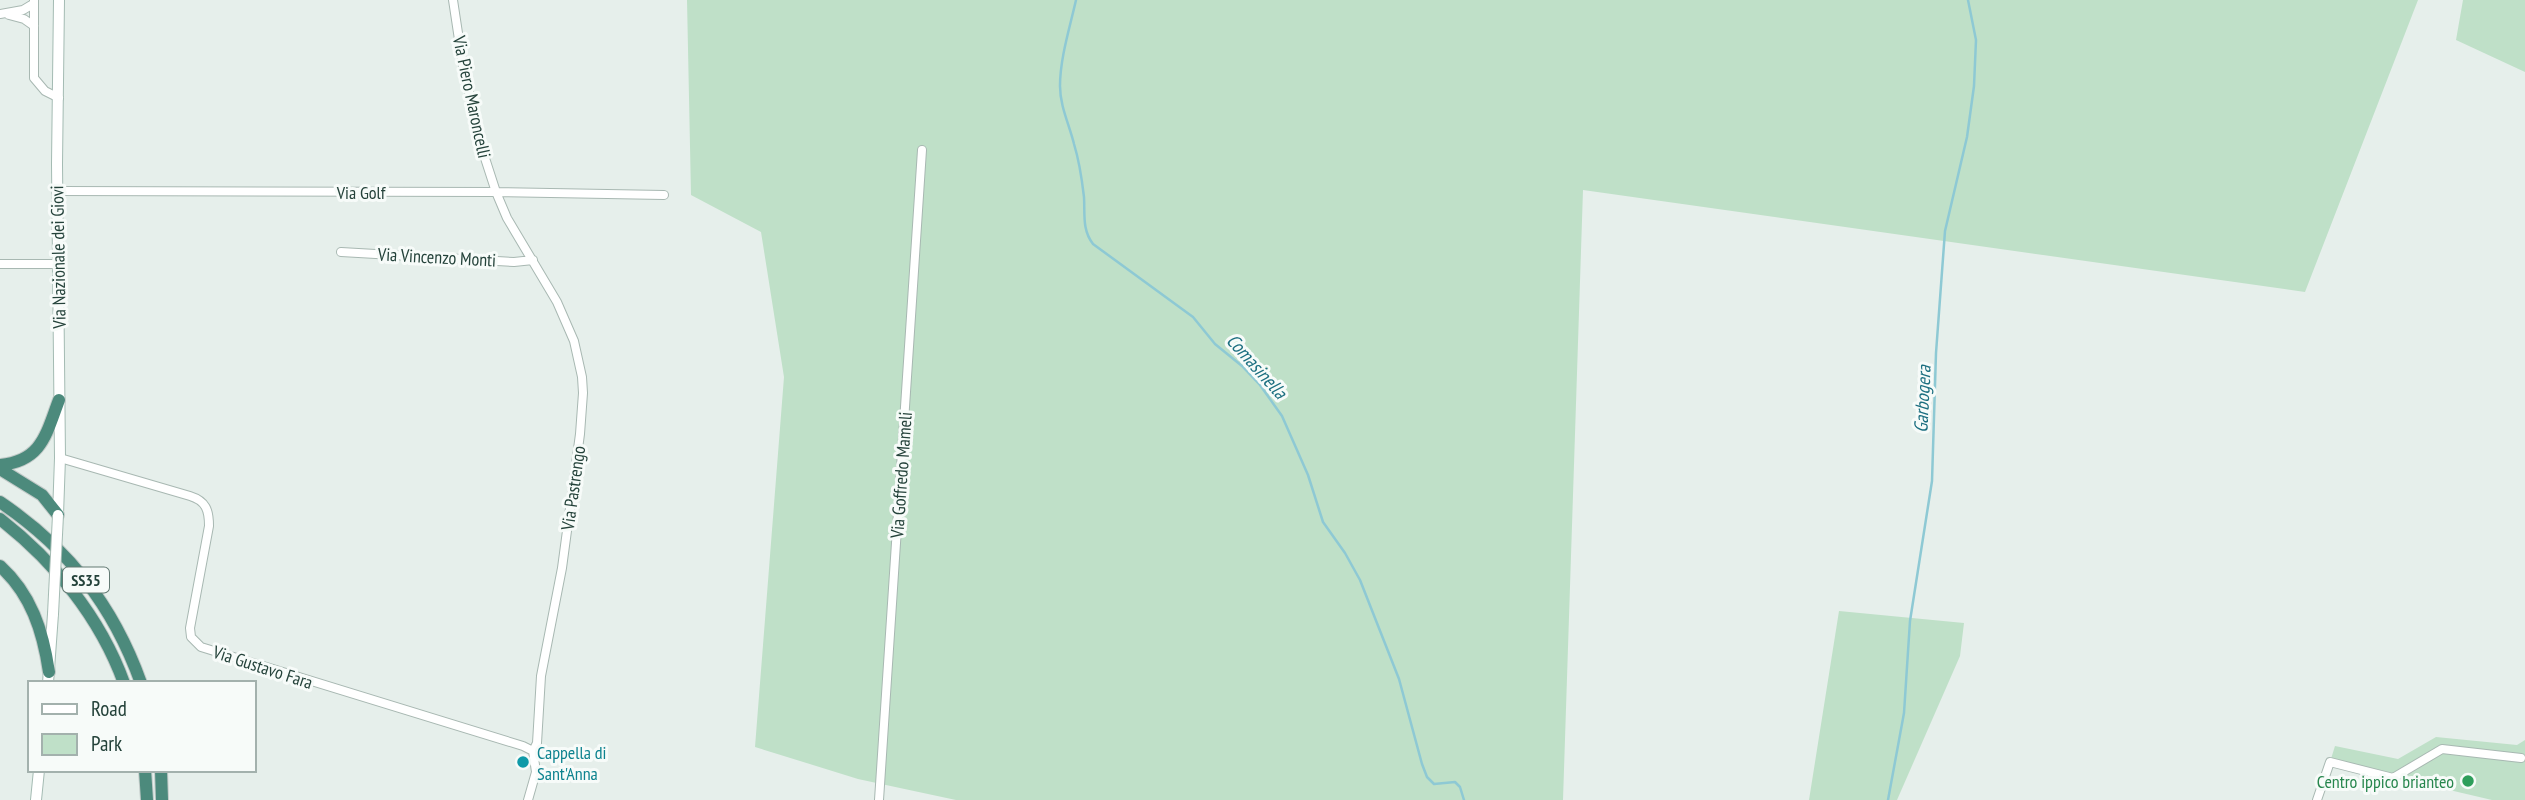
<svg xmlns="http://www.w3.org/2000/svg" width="2525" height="800" font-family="'PT Sans Narrow',sans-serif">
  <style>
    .green { fill: #bfe0c8 }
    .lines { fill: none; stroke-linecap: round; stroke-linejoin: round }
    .stream { stroke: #8ec9d4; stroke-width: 2.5 }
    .minor-casing { stroke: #a8b8b2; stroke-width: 10 }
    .secondary-casing { stroke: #a4bbb3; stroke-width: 12 }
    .trunk-casing { stroke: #c2cac8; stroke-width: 14 }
    .minor { stroke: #fff; stroke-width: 8 }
    .secondary { stroke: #fff; stroke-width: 10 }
    .trunk { stroke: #4c8a7c; stroke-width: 12 }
    .secondary-bridge-casing { stroke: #a4bbb3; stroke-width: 12; stroke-linecap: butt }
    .secondary-bridge { stroke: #fff; stroke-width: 10 }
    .culture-dot { fill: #0f9aa8; stroke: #f7fbf9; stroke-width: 2.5 }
    .leisure-dot { fill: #2e9e5b; stroke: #f7fbf9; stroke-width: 2.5 }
    .labels { text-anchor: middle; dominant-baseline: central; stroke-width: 6; stroke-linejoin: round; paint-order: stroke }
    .shield { fill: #f7fbf9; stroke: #637a73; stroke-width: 2 }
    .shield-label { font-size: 16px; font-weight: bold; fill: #24423a }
    .street-label { font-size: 18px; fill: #24423a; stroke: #f7fbf9 }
    .culture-label { font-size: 18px; fill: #0d838f; stroke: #f7fbf9; text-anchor: start }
    .leisure-label { font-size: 18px; fill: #27864d; stroke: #f7fbf9; text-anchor: end }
    .water-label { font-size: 19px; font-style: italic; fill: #1c6f80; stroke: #f7fbf9 }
  </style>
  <rect width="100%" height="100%" fill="#e6efeb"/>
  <!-- green -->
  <path class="green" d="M687,0h1731l-113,292 -722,-102 -20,610h-607l-98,-21 -103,-32 29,-370 -23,-145 -70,-37z
    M2463,0h62v72l-69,-32z
    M1839,611l125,12 -4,33 -63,144h-88z
    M2436,737l81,8 8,-5v60h-33l-162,-38 5,-16 63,13z"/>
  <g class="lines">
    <!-- stream -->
    <path class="stream" d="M1076,0c-6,27 -16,58 -16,86 0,20 9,38 14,58 5,16 8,36 10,53 1,17 -2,33 9,47l100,73 22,27 27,22 18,19 22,31 26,59 15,47 22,31 15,27 39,99 23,85 5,13 7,7 21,-2 5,5 4,13
      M1888,800l16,-87 6,-92 22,-140 4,-128 9,-122 22,-94 7,-51 2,-46 -8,-40"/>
    <!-- minor casing -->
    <g class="minor-casing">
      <path id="minor" d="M34,0v78l11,13 14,7
        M453,0l10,66 20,86 13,40 11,26 50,84 17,39 8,36 1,16 -3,41 -18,134 -21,108 -4,67 -4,8 3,21 -8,28
        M0,14l23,-4 10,-6
        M9,15l15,4 10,7
        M58,191l438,1 168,3
        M341,252l173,10 19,-2
        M0,264h58
        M60,458l130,38c16,5 19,14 19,30l-19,102 1,9 10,10 322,99 10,5
        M879,800l43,-650
        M2317,800l13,-38 63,16 49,-29 79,9"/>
    </g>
    <!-- secondary casing -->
    <g class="secondary-casing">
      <path id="secondary" d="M58,515l2,-57 -3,-294 2,-164
        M48,683l5,-69
        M36,800l3,-30"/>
    </g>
    <!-- trunk casing -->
    <g class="trunk-casing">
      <path id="trunk" d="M0,465c42,-4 46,-31 59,-65
        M0,469l42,26 16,20
        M0,502c68,46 113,103 141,181
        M0,519c54,42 100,98 124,164
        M0,566c31,28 43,65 49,106
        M145,770l2,30
        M161,770l1,30"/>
    </g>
    <!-- minor -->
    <use href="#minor" class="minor"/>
    <!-- secondary -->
    <use href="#secondary" class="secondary"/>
    <!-- trunk -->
    <use href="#trunk" class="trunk"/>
    <!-- secondary-bridge casing -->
    <g class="secondary-bridge-casing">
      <path id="secondary-bridge" d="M53,614l5,-99"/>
    </g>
    <!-- secondary-bridge -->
    <use href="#secondary-bridge" class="secondary-bridge"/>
  </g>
  <!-- markers -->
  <circle class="culture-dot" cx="523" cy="762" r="7"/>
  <circle class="leisure-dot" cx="2468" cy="781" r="7"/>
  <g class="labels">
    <!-- shield labels -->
    <rect class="shield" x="63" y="567.5" width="46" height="25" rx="5"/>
    <g class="shield-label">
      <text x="86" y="580">SS35</text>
    </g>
    <!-- street labels -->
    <g class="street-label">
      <text transform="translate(472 97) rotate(78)">Via Piero Maroncelli</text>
      <text x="361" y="192">Via Golf</text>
      <text transform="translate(58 257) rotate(-91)">Via Nazionale dei Giovi</text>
      <text transform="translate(437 257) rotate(3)">Via Vincenzo Monti</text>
      <text transform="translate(901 475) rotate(-86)">Via Goffredo Mameli</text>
      <text transform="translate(573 488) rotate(-82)">Via Pastrengo</text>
      <text transform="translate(263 667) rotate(18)">Via Gustavo Fara</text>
    </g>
    <!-- culture labels -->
    <g class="culture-label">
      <text x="537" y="752">Cappella di<tspan x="537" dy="21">Sant'Anna</tspan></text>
    </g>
    <!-- leisure labels -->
    <g class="leisure-label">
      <text x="2454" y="781">Centro ippico brianteo</text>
    </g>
    <!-- water labels -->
    <g class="water-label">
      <text transform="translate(1257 366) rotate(48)">Comasinella</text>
      <text transform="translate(1922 399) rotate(-87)">Garbogera</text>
    </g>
  </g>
  <!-- legend -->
  <rect x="28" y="681" width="228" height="91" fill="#f7fbf9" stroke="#a3b1ad" stroke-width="2"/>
  <rect x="42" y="704" width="35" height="10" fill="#ffffff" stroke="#a3b1ad" stroke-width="2"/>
  <text x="91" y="716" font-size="21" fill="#24423a">Road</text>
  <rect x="42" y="734" width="35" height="21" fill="#bfe0c8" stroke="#a3b1ad" stroke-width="2"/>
  <text x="91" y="751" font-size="21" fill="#24423a">Park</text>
</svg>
